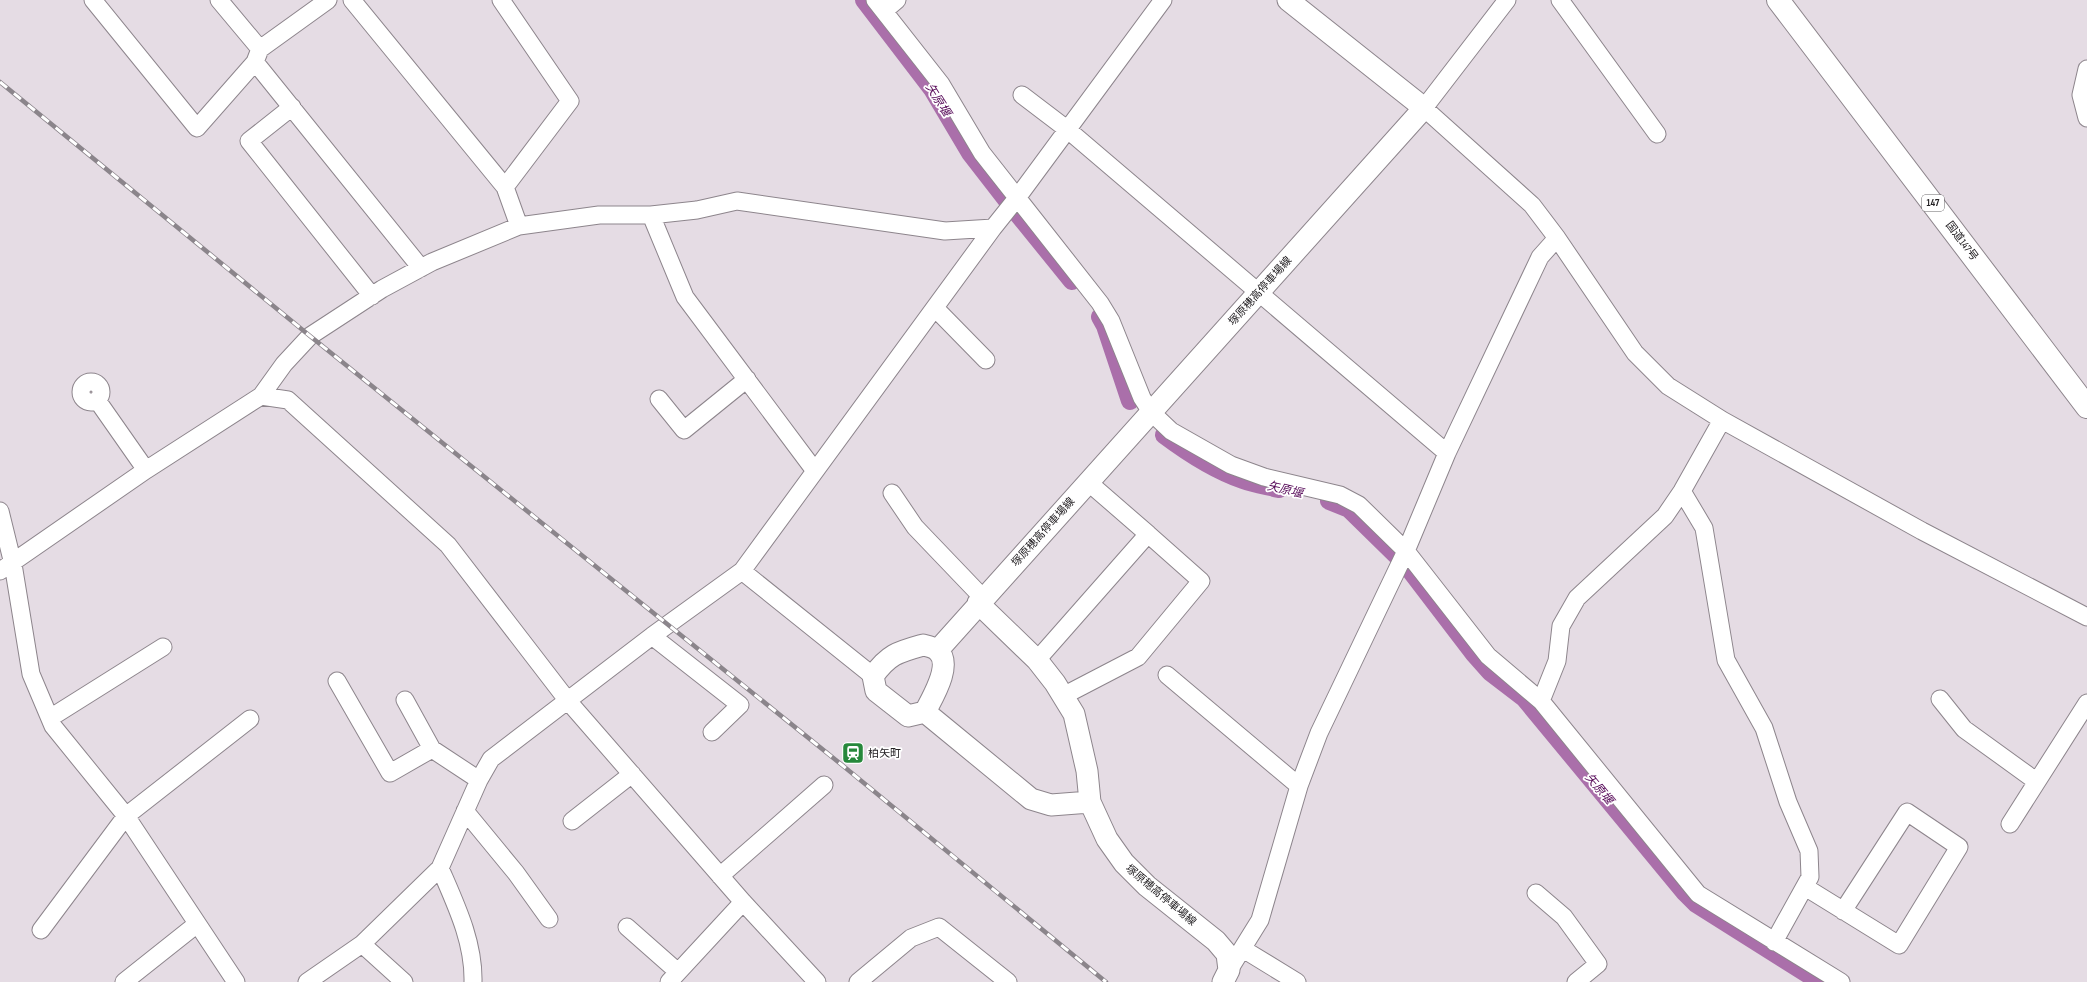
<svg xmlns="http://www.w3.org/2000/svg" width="2087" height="982" font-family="'Sofia Sans Condensed','Noto Sans JP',sans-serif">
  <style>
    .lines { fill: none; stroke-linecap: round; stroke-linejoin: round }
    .canal { stroke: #aa6faa; stroke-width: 18 }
    .minor-casing { stroke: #8d858c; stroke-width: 19 }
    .major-casing { stroke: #8d858c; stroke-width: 23 }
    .highway-casing { stroke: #8d858c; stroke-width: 24 }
    .minor { stroke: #fff; stroke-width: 17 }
    .major { stroke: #fff; stroke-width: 21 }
    .highway { stroke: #fff; stroke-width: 22 }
    .rail-casing { stroke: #8b858b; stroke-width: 4.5 }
    .rail { stroke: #fff; stroke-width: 3; stroke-dasharray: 9; stroke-linecap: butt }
    .labels { text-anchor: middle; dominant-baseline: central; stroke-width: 3.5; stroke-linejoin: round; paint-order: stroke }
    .shield { fill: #fff; stroke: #666466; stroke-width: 1 }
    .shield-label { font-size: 10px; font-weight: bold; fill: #252225 }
    .street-label { font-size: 11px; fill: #252225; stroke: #fff }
    .poi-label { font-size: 11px; fill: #252225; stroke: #fff; text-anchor: start }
    .water-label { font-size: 12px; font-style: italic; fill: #540656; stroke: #fff }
  </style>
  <rect width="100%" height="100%" fill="#e5dce4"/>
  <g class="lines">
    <!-- canal -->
    <path class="canal" d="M864,0l68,89 38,64 38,49
      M1016,212l56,69
      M1100,317l5,9 25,75
      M1164,435c24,18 50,35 79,45 11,4 24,6 36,9
      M1329,501l20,8 48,47
      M1406,565l68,89 16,18 34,26 161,195 11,11 124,78"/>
    <!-- minor casing -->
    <g class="minor-casing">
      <path id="minor" d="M93,0l104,128 58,-66 5,-13 68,-49
        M219,0l41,49
        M352,0l153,187 14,39
        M501,0l69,101 -65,86
        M875,0l66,84 41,69 118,150 11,18 31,77 9,14 20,19 60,34 33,12 76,18 19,10 47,46 82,105 53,45 157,193 143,88
        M1507,0l-83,108 108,97 25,33 78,115 33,33 54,34 200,111 165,86
        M1560,0l97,134
        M884,11l13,-11
        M255,62l166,206
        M2087,69l-6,26 6,23
        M1022,95l46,35 379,323
        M292,107l-43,34 123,155
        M651,215l34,82 130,174
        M935,308l51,52
        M81 392a10 10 0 1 1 20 0a10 10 0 1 1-20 0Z
        M261,396l27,4 160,145 120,156 175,201 74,80
        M659,399l25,31 63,-51
        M97,400l49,70
        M1682,491l22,37 22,132 38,68 24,74 21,49 1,26 -36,65
        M892,493l23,34 68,71
        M0,511l13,53 18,110 22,52 73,90 110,166
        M0,571l146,-101 115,-74 23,-32 26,-28 72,-47 50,-27 87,-36 80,-11h52l46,-5 40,-9 208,30 48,-3
        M742,571l131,105
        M652,636l88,69 -28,27
        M1037,660l111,-126 -60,-52
        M1167,675l132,111
        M337,681l53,92 42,-24
        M1063,696l75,-39 63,-76 -53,-47
        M1940,699l24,30 72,52
        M405,700l27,49 47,31
        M1541,701l16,-40 4,-35 16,-28 88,-82 17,-25 40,-71
        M50,718l113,-71
        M465,811l51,62 33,46
        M572,821l60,-47
        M2010,824l77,-121
        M440,868c16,37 34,74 33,114
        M720,876l104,-91
        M1805,887l94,58 60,-98 -52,-35 -64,99
        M1536,893l28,24 34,47 -22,18
        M627,927l51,45
        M41,930l85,-114 124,-97
        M362,944l42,38
        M1243,949l54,33
        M1229,970l31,-50 39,-134 20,-53 87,-182 41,-98 93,-196 17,-19
        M124,982l73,-58
        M307,982l55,-38 78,-76 39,-88 12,-21 161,-123 90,-65 251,-343 24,-30 146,-198
        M669,982l74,-80
        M858,982l53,-44 28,-11 69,55"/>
    </g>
    <!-- major casing -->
    <g class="major-casing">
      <path id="major" d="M978,603l59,57 18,23 19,31 13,57 3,31 17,37 17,24 23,23 69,55 11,13 2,16 -6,12
        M923,645c5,1 12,3 15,6 15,14 -6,47 -13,61l-17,4 -32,-25 -3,-15c16,-22 25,-24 50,-31z
        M938,650l486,-542 -136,-108
        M925,712l106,87 20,6 39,-3"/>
    </g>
    <!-- highway casing -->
    <g class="highway-casing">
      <path id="highway" d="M1778,0l309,407"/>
    </g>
    <!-- minor -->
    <use href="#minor" class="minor"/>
    <!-- major -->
    <use href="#major" class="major"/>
    <!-- highway -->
    <use href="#highway" class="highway"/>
    <!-- rail casing -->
    <g class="rail-casing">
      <path id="rail" d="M0,82l310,254 532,429 264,217"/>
    </g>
    <!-- rail -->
    <use href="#rail" class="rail"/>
  </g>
  <!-- icons -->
  <defs>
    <g id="station-square" transform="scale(1.15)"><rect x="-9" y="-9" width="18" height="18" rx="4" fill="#26883b" stroke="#fff"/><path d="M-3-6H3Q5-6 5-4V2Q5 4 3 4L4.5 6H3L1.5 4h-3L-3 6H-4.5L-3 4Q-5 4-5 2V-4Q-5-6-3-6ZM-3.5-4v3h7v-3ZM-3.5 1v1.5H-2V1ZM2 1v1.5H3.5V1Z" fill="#fff"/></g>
  </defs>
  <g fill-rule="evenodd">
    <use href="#station-square" x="853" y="753"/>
  </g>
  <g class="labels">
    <!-- shield labels -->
    <rect class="shield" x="1922" y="195" width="22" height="16" rx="3"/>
    <g class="shield-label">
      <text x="1933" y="203">147</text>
    </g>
    <!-- street labels -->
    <g class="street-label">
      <text transform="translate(1962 241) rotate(53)">国道147号</text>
      <text transform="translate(1260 291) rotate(-48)">塚原穂高停車場線</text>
      <text transform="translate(1043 532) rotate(-48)">塚原穂高停車場線</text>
      <text transform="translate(1161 895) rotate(40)">塚原穂高停車場線</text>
    </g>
    <!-- poi labels -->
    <g class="poi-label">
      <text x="868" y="753">柏矢町</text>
    </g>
    <!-- water labels -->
    <g class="water-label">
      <text transform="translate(938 100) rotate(58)">矢原堰</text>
      <text transform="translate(1285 490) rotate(13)">矢原堰</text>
      <text transform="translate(1599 789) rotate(50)">矢原堰</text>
    </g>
  </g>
</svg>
